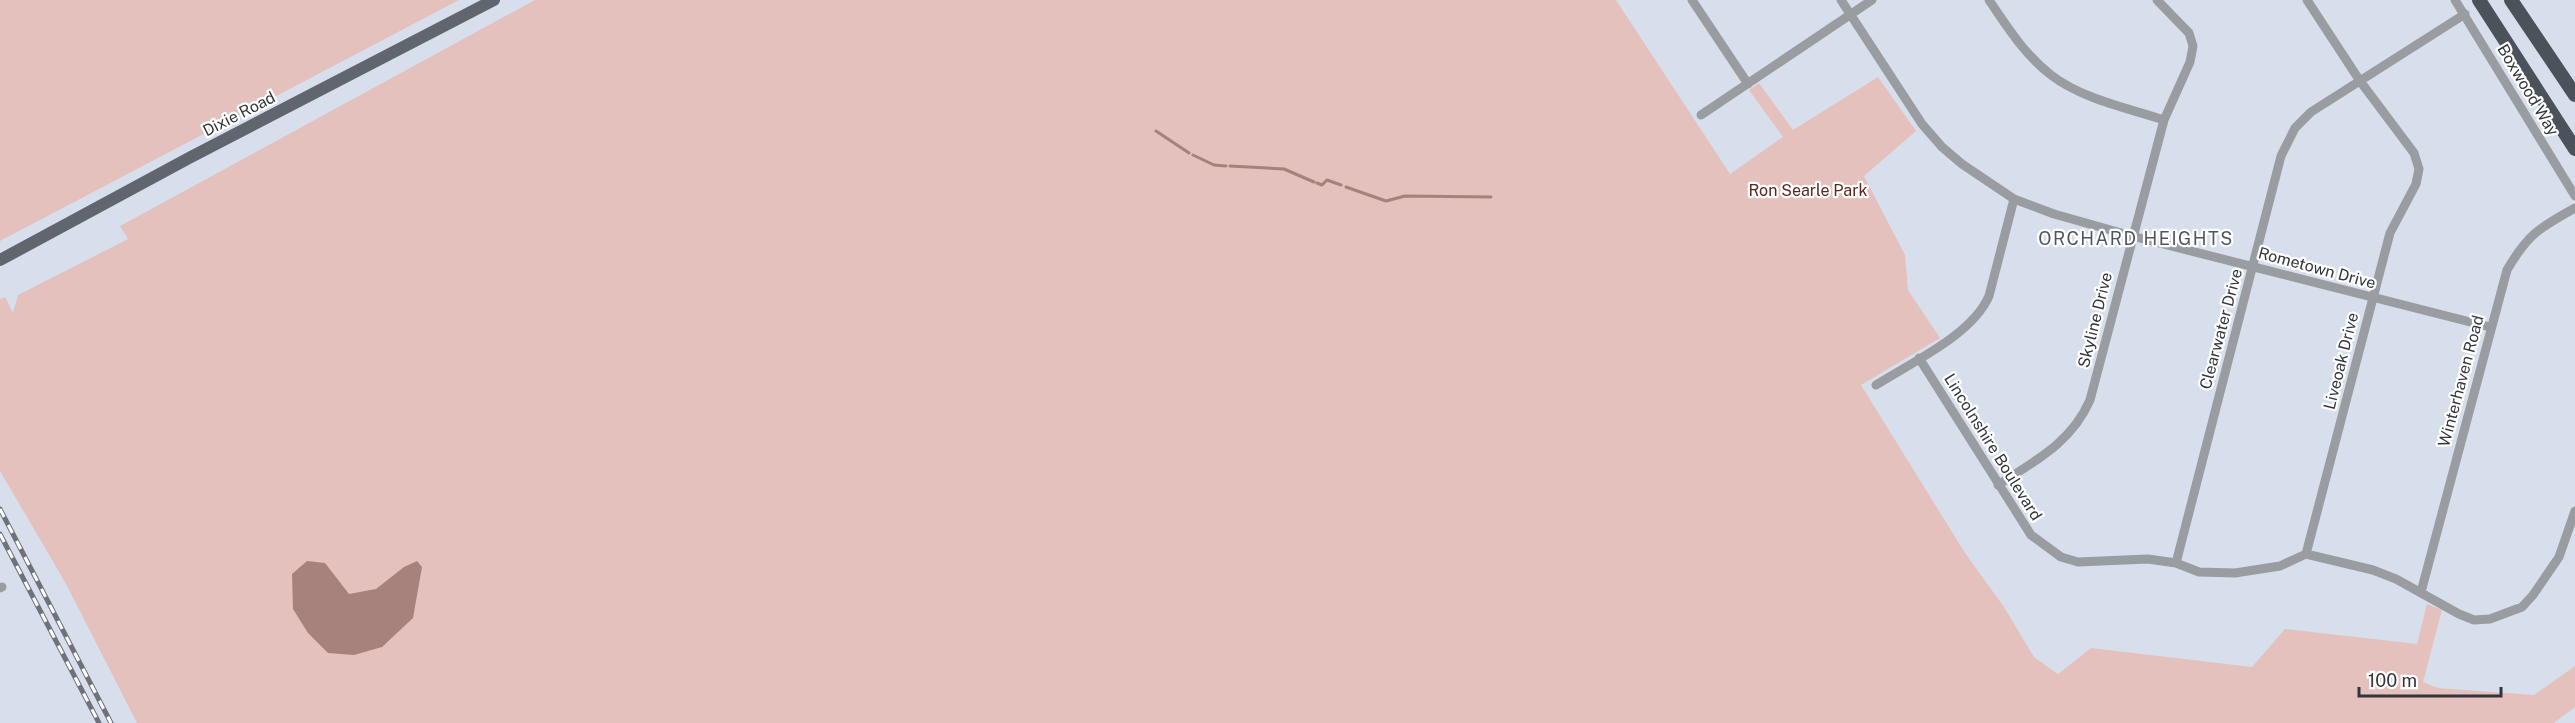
<svg xmlns="http://www.w3.org/2000/svg" width="2575" height="723" font-family="'Public Sans',sans-serif">
  <style>
    .green { fill: #e4c1bc }
    .water { fill: #a7817b }
    .lines { fill: none; stroke-linecap: round; stroke-linejoin: round }
    .stream { stroke: #a7817b; stroke-width: 3 }
    .minor { stroke: #999ca1; stroke-width: 9 }
    .major { stroke: #60656e; stroke-width: 12 }
    .highway { stroke: #4c525c; stroke-width: 14 }
    .rail-casing { stroke: #6e727a; stroke-width: 5 }
    .rail { stroke: #fff; stroke-width: 3; stroke-dasharray: 9; stroke-linecap: butt }
    .labels { text-anchor: middle; dominant-baseline: central; stroke-width: 4.5; stroke-linejoin: round; paint-order: stroke }
    .street-label { font-size: 16px; fill: #32353a; stroke: #fff }
    .park-label { font-size: 16px; fill: #5a2620; stroke: #fff }
    .neighbourhood-label { font-size: 18px; letter-spacing: 1.5px; fill: #4f5560; stroke: #fff }
  </style>
  <rect width="100%" height="100%" fill="#d8dfec"/>
  <!-- green -->
  <path class="green" d="M0,0h459l-459,241z
    M535,0h1081l114,174 53,-37 -34,-47 10,-7 34,47 85,-53 38,54 -52,45 41,79 3,35 32,48 -79,47 104,168 39,54 30,50 24,17 33,-26 161,19 33,-38 132,15 10,-40 15,6 -19,72 15,6 96,7 41,-29v41l-21,16h-2417l-72,-141 -65,-111v-172l5,-2 8,16 5,-18 110,-56 -8,-13z"/>
  <!-- water -->
  <path class="water" d="M307,561l18,2 24,31 27,-5 28,-22 13,-6 5,6 -9,51 -31,29 -28,8 -26,-2 -20,-20 -15,-24 -1,-35z"/>
  <g class="lines">
    <!-- stream -->
    <path class="stream" d="M1156,131l33,22
      M1193,155l21,10 12,1
      M1230,166l54,3 30,13
      M1317,183l5,2 5,-5 14,5
      M1346,187l40,14 19,-5 86,1"/>
    <!-- minor -->
    <path class="minor" d="M1692,0l56,84
      M1841,0l81,124 20,23 20,17 52,35 40,15 78,22 358,91
      M1989,0c18,27 36,55 62,75 31,24 77,33 113,45
      M2455,0l120,196
      M1701,115l171,-115
      M1919,358l112,177 30,22 17,5 70,-3 28,4 23,9 36,1 45,-7 26,-12 67,16 23,9 63,35 15,6 16,-1 32,-12 11,-12 26,-38 16,-46
      M1876,385c36,-23 96,-50 113,-89l25,-97
      M1998,485c37,-24 74,-43 92,-85l74,-280 26,-58 3,-16 -4,-13 -32,-33
      M2306,554l84,-321 26,-49 3,-15 -5,-16 -54,-72 -53,-81
      M2176,563l105,-407 14,-28 16,-16 154,-98
      M0,588l2,-1
      M2421,592l86,-322c21,-36 32,-42 68,-62"/>
    <!-- major -->
    <path class="major" d="M0,260l189,-102 305,-158"/>
    <!-- highway -->
    <path class="highway" d="M2479,0l96,149
      M2511,0l64,95"/>
    <!-- rail casing -->
    <g class="rail-casing">
      <path id="rail" d="M0,509l111,214
        M0,534l99,189"/>
    </g>
    <!-- rail -->
    <use href="#rail" class="rail"/>
  </g>
  <g class="labels">
    <!-- street labels -->
    <g class="street-label">
      <text transform="translate(2528 90) rotate(59)">Boxwood Way</text>
      <text transform="translate(239 114) rotate(-27)">Dixie Road</text>
      <text transform="translate(2317 268) rotate(15)">Rometown Drive</text>
      <text transform="translate(2095 320) rotate(-76)">Skyline Drive</text>
      <text transform="translate(2221 329) rotate(-75)">Clearwater Drive</text>
      <text transform="translate(2341 361) rotate(-76)">Liveoak Drive</text>
      <text transform="translate(2461 381) rotate(-75)">Winterhaven Road</text>
      <text transform="translate(1993 447) rotate(58)">Lincolnshire Boulevard</text>
    </g>
    <!-- park labels -->
    <g class="park-label">
      <text x="1808" y="190">Ron Searle Park</text>
    </g>
    <!-- neighbourhood labels -->
    <g class="neighbourhood-label">
      <text x="2136" y="238">ORCHARD HEIGHTS</text>
    </g>
  </g>
  <!-- scale -->
  <path d="M2359 687v9h142v-9" fill="none" stroke="#32353a" stroke-width="3"/>
  <text x="2368" y="687" font-size="18" fill="#32353a" stroke="#ffffff" stroke-width="4.5" paint-order="stroke">100 m</text>
</svg>
